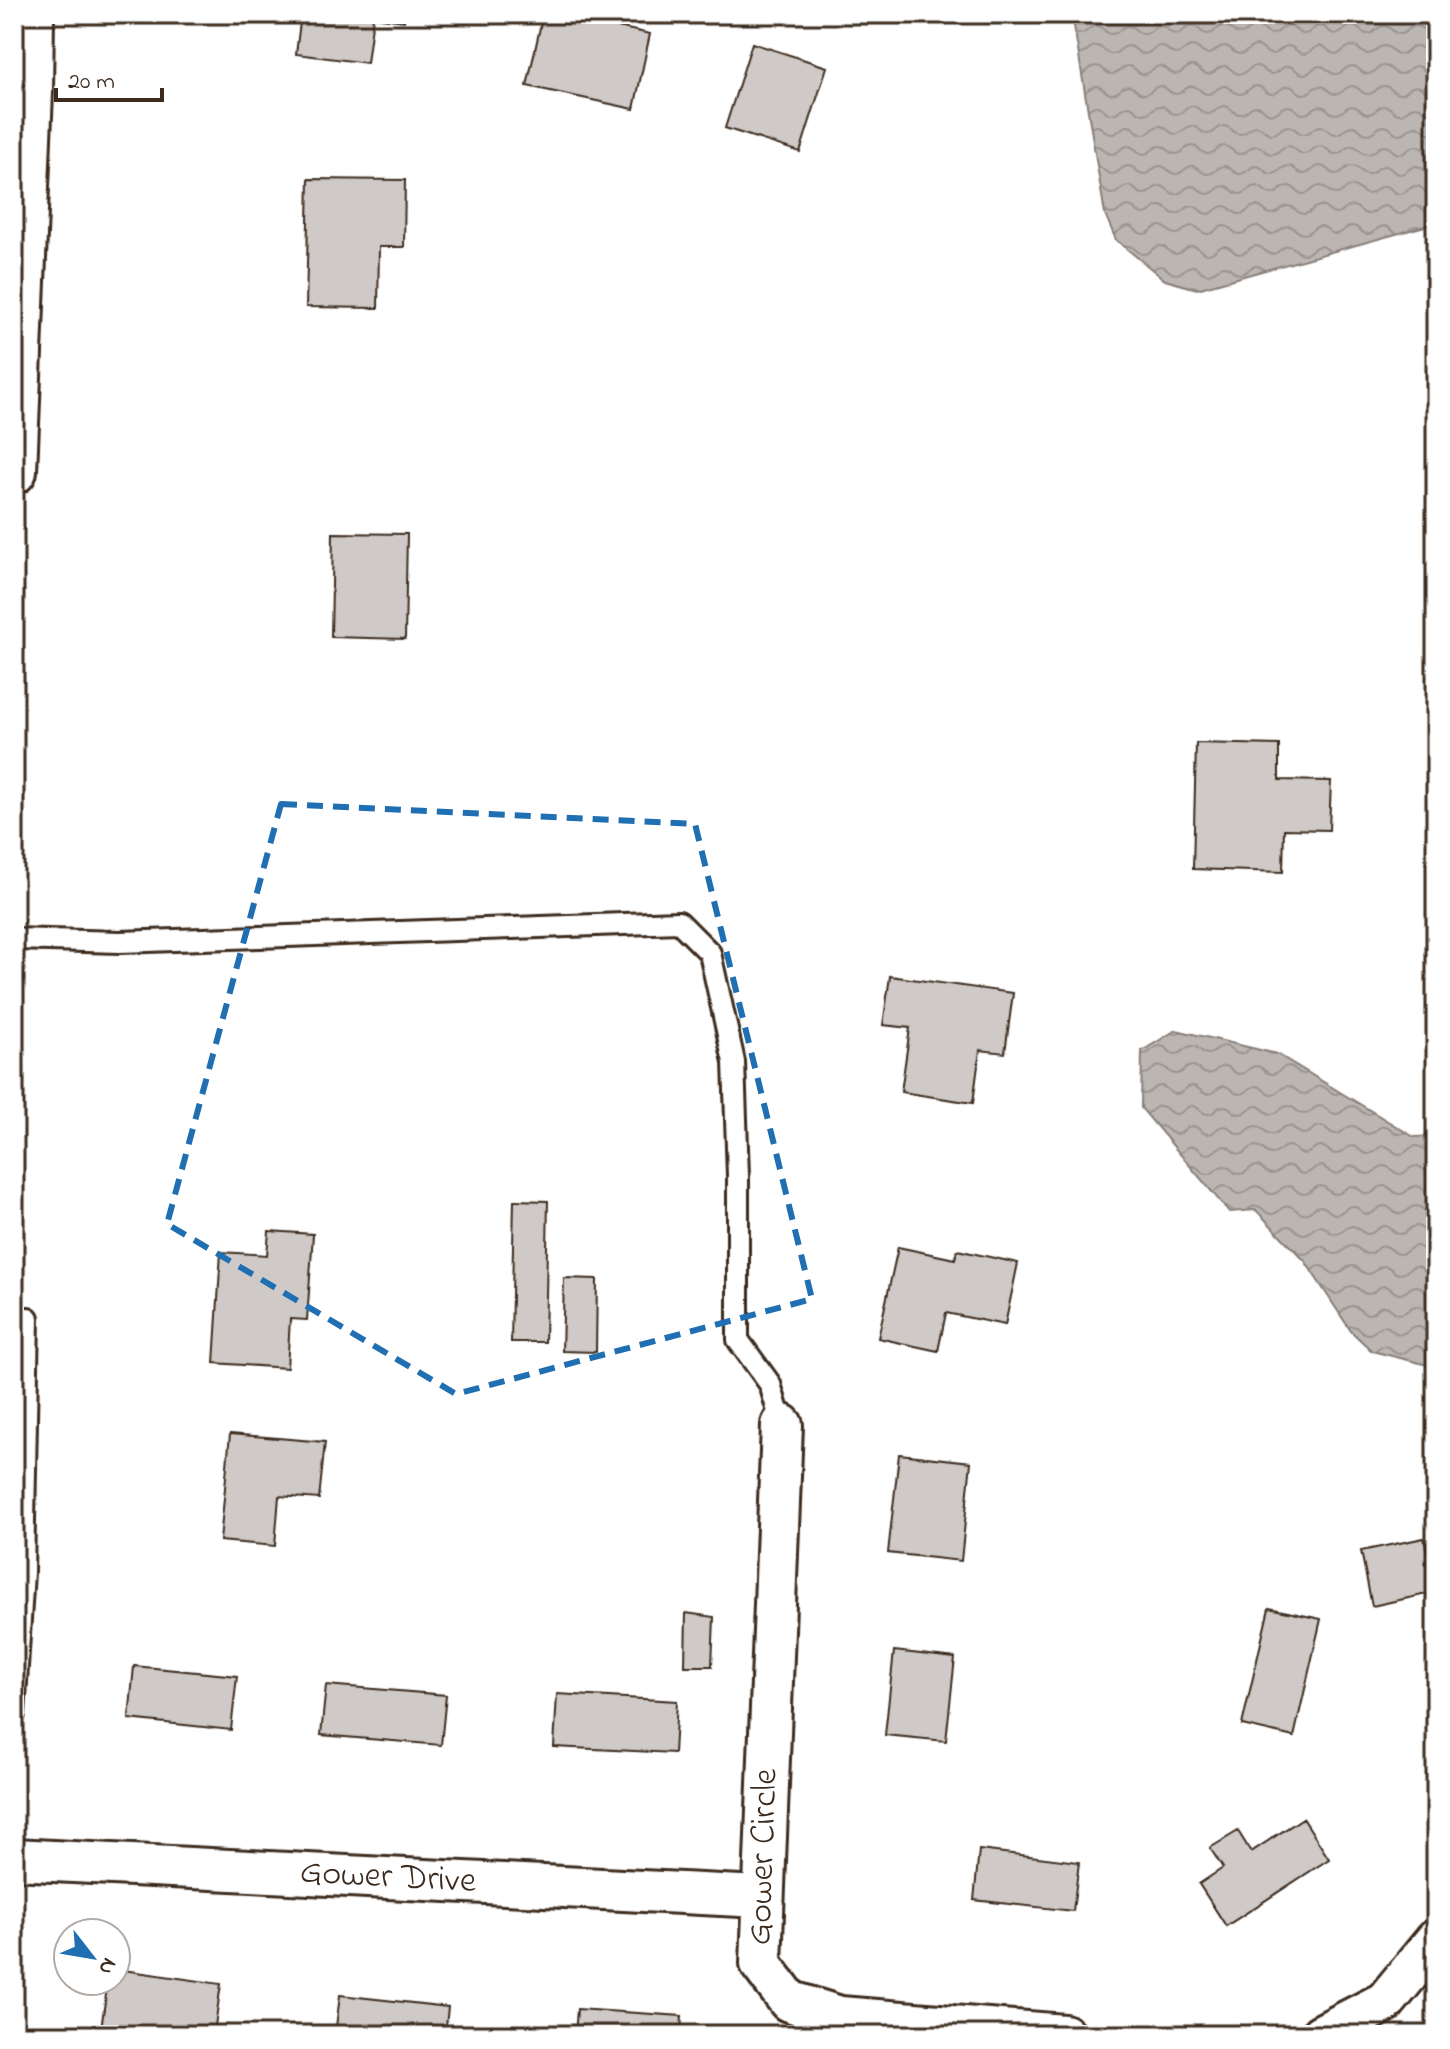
<svg xmlns="http://www.w3.org/2000/svg" width="1450" height="2049" font-family="'Indie Flower',sans-serif">
  <style>
    .water { fill: url(#water-waves); stroke: #887e77; stroke-width: 2 }
    .building { fill: #cfcac7; stroke: #3b2a1e; stroke-width: 2 }
    .lines { fill: none; stroke-linecap: round; stroke-linejoin: round }
    .service-casing { stroke: #3b2a1e; stroke-width: 26 }
    .minor-casing { stroke: #3b2a1e; stroke-width: 46 }
    .tertiary-casing { stroke: #3b2a1e; stroke-width: 50 }
    .service { stroke: #fff; stroke-width: 20 }
    .minor { stroke: #fff; stroke-width: 40 }
    .tertiary { stroke: #fff; stroke-width: 44 }
    .marked { fill: none; stroke: #1f6fb2; stroke-width: 6; stroke-dasharray: 16 10; stroke-linejoin: round }
    .labels { text-anchor: middle; dominant-baseline: central; stroke-width: 6; stroke-linejoin: round; paint-order: stroke }
    .street-label { font-size: 36px; fill: #3b2a1e; stroke: #fff }
  </style>
  <defs>
    <pattern id="water-waves" width="16" height="10" patternUnits="userSpaceOnUse" patternTransform="scale(2)"><rect width="16" height="10" fill="#bcb6b3"/><path d="M0 5q4-4 8 0t8 0" fill="none" stroke="#9a9491"/></pattern>
  </defs>
  <rect width="100%" height="100%" fill="#fff"/>
  <filter id="ink" filterUnits="userSpaceOnUse"><feTurbulence type="fractalNoise" baseFrequency=".0125" numOctaves="2"/><feDisplacementMap in="SourceGraphic" scale="16" xChannelSelector="R" yChannelSelector="G"/><feConvolveMatrix kernelMatrix="1 2 1 2 8 2 1 2 1" color-interpolation-filters="sRGB"/></filter>
  <g filter="url(#ink)">
    <!-- water -->
    <path class="water" d="M1072,14h360l4,9v200l-239,66 -32,-9 -49,-40 -11,-26z
      M1176,1030l101,24 137,83 22,-1v231l-64,-16 -21,-20 -46,-70 -49,-51 -27,2 -88,-104 1,-57z"/>
    <!-- building -->
    <path class="building" d="M301,14h104l-1,7 -31,-4 -6,46 -71,-9z
      M543,14h48l-1,7 60,13 -16,75 -107,-23z
      M752,43l75,24 -27,85 -75,-24z
      M309,179l96,1 -1,67h-25l-1,61 -72,-1z
      M333,533l74,1 -2,105 -74,-2z
      M1196,743l83,2v35l52,1 -2,49 -45,-1 -1,43 -90,-3z
      M890,976l123,17 -8,60 -25,-3 -7,53 -72,-11 9,-64 -27,-3z
      M514,1200l34,1 -3,141h-34z
      M269,1231l44,3 -6,86 -17,-1 -3,49 -73,-5 7,-111 46,3z
      M898,1247l57,12 2,-9 61,13 -13,62 -59,-12 -8,38 -60,-13z
      M564,1278l33,1 -1,73 -34,-1z
      M230,1434l95,8 -6,57 -40,-3 -4,50 -55,-5z
      M899,1454l72,8 -10,99 -73,-8z
      M1424,1538l12,54 -64,14 -11,-55z
      M1269,1608l52,11 -27,118 -52,-12z
      M686,1613l28,4 -2,49h-27z
      M894,1651l61,7 -9,83 -61,-6z
      M134,1666l103,10 -6,54 -102,-11z
      M326,1685l120,10 -5,50 -120,-10z
      M557,1694l120,7 -3,52 -120,-6z
      M1303,1818l26,41 -103,67 -27,-42 24,-16 -13,-20 28,-17 13,21z
      M979,1850l100,12 -6,49 -99,-11z
      M116,1969l105,15 -7,49 -55,-7 -1,9h-58l8,-54h8z
      M340,1995l108,12 -3,28h-110z
      M577,2009l105,7 -1,19h-106z"/>
    <g class="lines">
      <!-- service casing -->
      <g class="service-casing">
        <path id="service" d="M14,939l106,3 559,-20 31,31 24,109 4,114v164l32,44 12,41
          M14,1714l9,-142 5,-254"/>
      </g>
      <!-- minor casing -->
      <g class="minor-casing">
        <path id="minor" d="M782,1425l-21,539 28,37 51,16 224,18
          M14,1859l747,38
          M1321,2035l64,-33 51,-62"/>
      </g>
      <!-- tertiary casing -->
      <g class="tertiary-casing">
        <path id="tertiary" d="M14,471l16,-379 1,-78"/>
      </g>
      <!-- service -->
      <use href="#service" class="service"/>
      <!-- minor -->
      <use href="#minor" class="minor"/>
      <!-- tertiary -->
      <use href="#tertiary" class="tertiary"/>
    </g>
  </g>
  <!-- marked area -->
  <path class="marked" d="M281,804l414,20 117,475 -356,95 -289,-170z"/>
  <g class="labels">
    <!-- street labels -->
    <g class="street-label">
      <text transform="translate(764 1857) rotate(-88)">Gower Circle</text>
      <text transform="translate(388 1878) rotate(3)">Gower Drive</text>
    </g>
  </g>
  <!-- margin -->
  <rect width="1450" height="2049" fill="none" stroke="#fff" stroke-width="48"/>
  <rect x="24" y="24" width="1402" height="2001" fill="none" stroke="#3b2a1e" stroke-width="3" filter="url(#ink)"/>
  <!-- north arrow -->
  <g transform="translate(92 1957) rotate(121)"><circle r="38" fill="#ffffff" stroke="#b1aaa5" stroke-width="2"/>
  <path d="M0-6L14 30L0 20L-14 30Z" fill="#1f6fb2"/>
  <text y="-12" font-size="22" font-weight="bold" text-anchor="middle" fill="#3b2a1e">N</text>
  </g>
  <!-- scale -->
  <path d="M56 88v12h106v-12" fill="none" stroke="#3b2a1e" stroke-width="4"/>
  <text x="68" y="88" font-size="24" fill="#3b2a1e" stroke="#ffffff" stroke-width="6" paint-order="stroke">20 m</text>
</svg>
